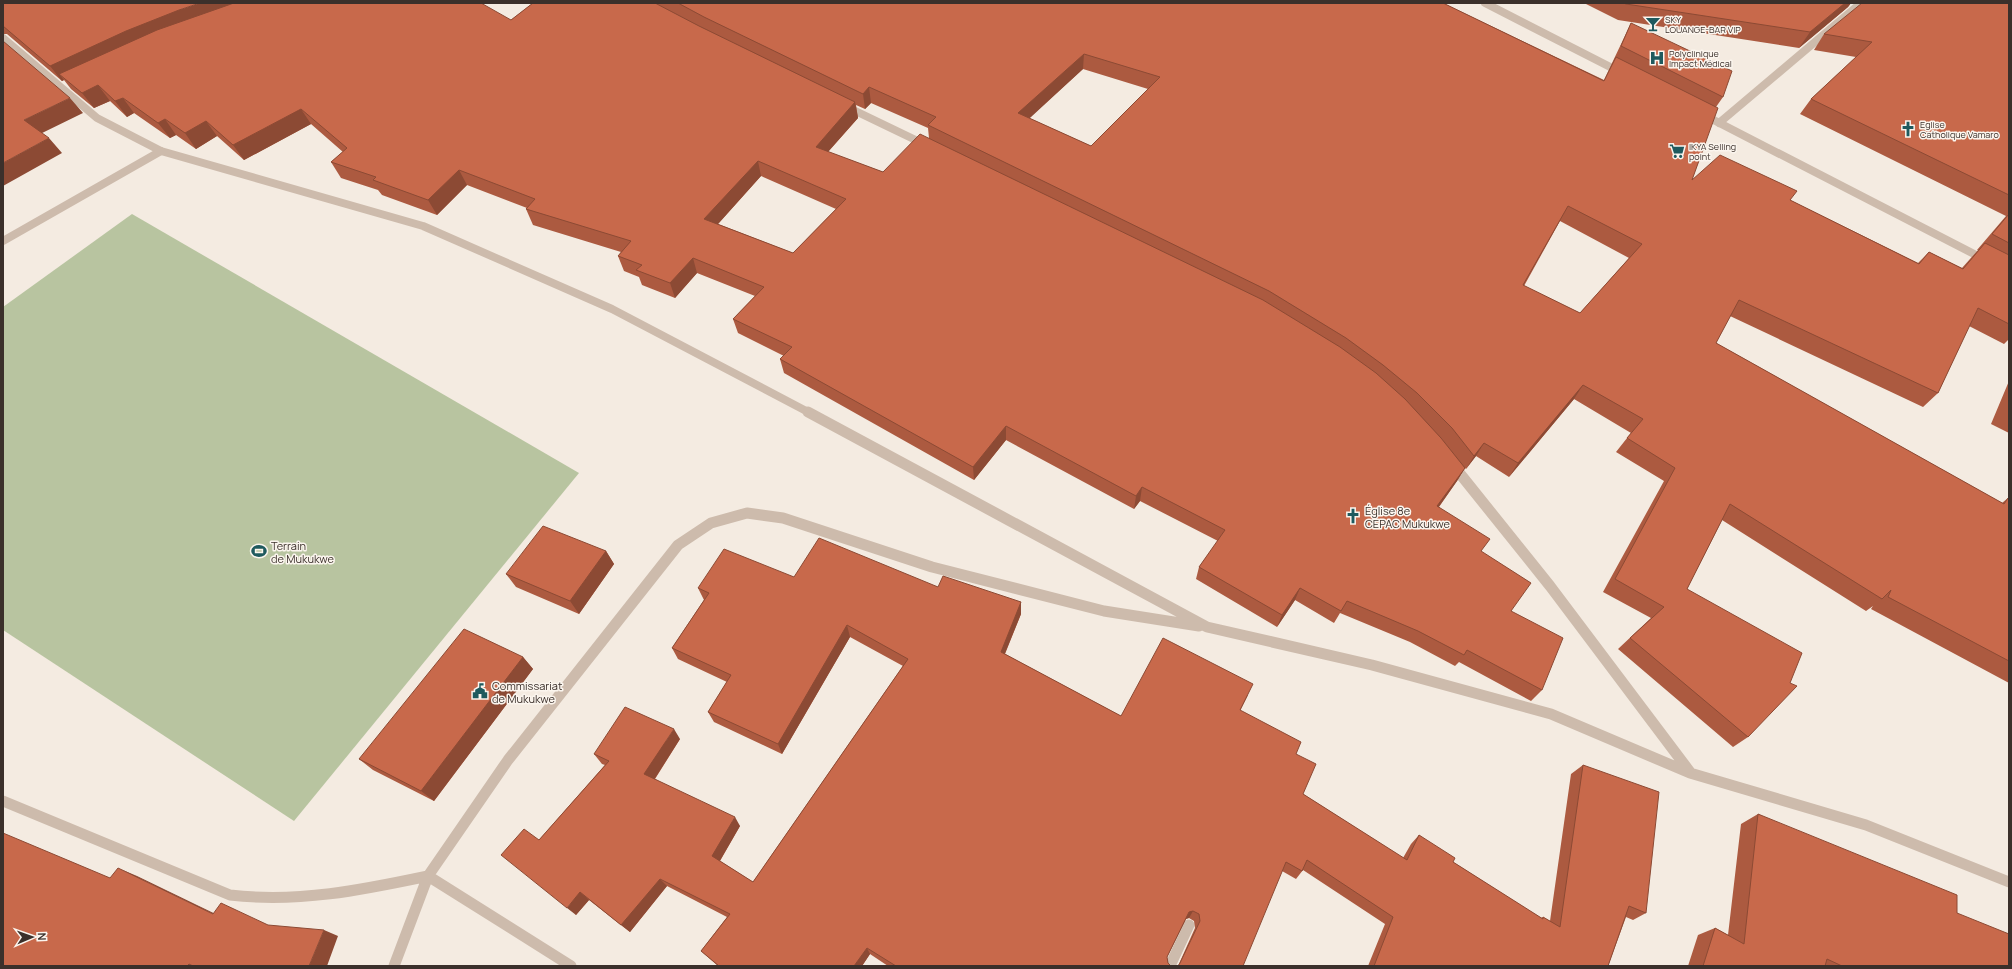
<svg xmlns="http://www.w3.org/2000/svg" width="2012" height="969" font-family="Manrope,sans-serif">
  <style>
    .green { fill: #b8c4a0 }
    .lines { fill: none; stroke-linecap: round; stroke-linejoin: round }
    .minor-far1 { stroke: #cdbbac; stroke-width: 8 }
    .minor { stroke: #cdbbac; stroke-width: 11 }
    .tertiary { stroke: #cdbbac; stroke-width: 8 }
    .wall { fill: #ac5a40; fill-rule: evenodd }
    .shaded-wall { fill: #8c4a34 }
    .building { fill: #c8694b; stroke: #8c4a34; fill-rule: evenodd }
    .labels { text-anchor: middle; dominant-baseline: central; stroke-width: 3; stroke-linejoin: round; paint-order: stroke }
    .far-poi-label { font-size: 9px; fill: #3b302b; stroke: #fbf5ee; text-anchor: start }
    .poi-label { font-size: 11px; fill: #3b302b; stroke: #fbf5ee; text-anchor: start }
  </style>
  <rect width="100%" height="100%" fill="#f4ebe1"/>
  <!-- green -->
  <path class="green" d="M132,214l447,259 -285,348 -291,-191v-323z"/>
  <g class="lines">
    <!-- minor-far1 -->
    <path class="minor-far1" d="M3,38l94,80 64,33 262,75 189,83 198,104
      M845,106l81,39
      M1719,123l142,-120
      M3,241l158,-90"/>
    <!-- minor -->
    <path class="minor" d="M808,412l399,215 165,38 179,49 139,59 176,52 143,57
      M1453,465l97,121 140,186
      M3,801l227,94c68,8 132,-5 198,-19l143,90
      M394,966l34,-90 80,-116 170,-215 33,-22 36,-10 36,5 149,49 172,44 95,15
      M1170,966l19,-41"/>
    <!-- tertiary -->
    <path class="tertiary" d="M1485,3l137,70
      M1702,114l307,158"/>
  </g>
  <!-- wall -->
  <path class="wall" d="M3,3l508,17 22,-17h910l161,77 27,-57 92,74 -7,10 -24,73 98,20 128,63 11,-11 33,16 16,-18h-1l29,-34 -206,-102 11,-15 45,-42 -42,-7 10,-16 185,-31v336l-5,5 -35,-18 -31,67 -15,14 -193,-91 -14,27 286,160 6,-5 1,1v184l-138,-74 2,-3 -7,5 -144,-91 -35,69 61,148 -15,10 -115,-98 33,-31 -48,-26 61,-111 -48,-29 15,-19 -57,-34 -65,78 -33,-21 -10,13 -1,-1 -8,13 -18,26 42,45 30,59 31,79 -11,11 -72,-39 -4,4 -45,-24 -70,-29 -6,10 -39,-23 -18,27 -81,-48 3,-12 19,-26 -78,-40 -6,8 -128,-69 -32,40 -190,-107 -4,-14 4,-3 -46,-23 -5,-14 22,-23 -58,-23 -22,25 -33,-13 -3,-8 -15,-6 -6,-15 3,-4 -88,-27 -7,-16 1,-1 -60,-23 -30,30 -55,-20 -4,-5 -37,-12 -10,-16 12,-10 -32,-28 -67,36 -27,-24 -21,13 -20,-14 -6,3 -36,-25 -7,4 -17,-16 -16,7 -23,-19 -7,-9 -2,1 -55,-47h-4zM1083,69l65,20 -57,57 -62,-28zM871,103l57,25 1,10 -46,34 -55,-20 30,-34 -2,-13 9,4zM761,176l75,33 -43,44 -75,-29zM1560,221l69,37 -49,55 -56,-27z
    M1584,3h267l-3,4 -49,41 -181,-28z
    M2009,381v52l-18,-9z
    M606,551l8,13 -35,50 -63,-27 -10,-13z
    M794,577l144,10 83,15v12l-16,40 116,62 127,-21 -8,16 56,43 7,40 100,64 8,-14 8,-9 34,27 88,56 2,-1 7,4 21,-147 12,-9 63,148 -13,7 -7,-3 -18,49h-240l17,-42 -82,-54 -7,9 -14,-8 -104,95 17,-38 -1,-7 -5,-3 -3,1 -19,38 1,6 3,3h-283l-18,-12 -8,12h-144l-17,-15 26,-34 -60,-31 -37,46 -41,-32 -13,15 -37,-75 66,-75 -3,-1 -8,-10 86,-15 -25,40 85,47 -20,35 33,21 150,-216 -53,-29 -68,117 -68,-32 -6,-10 19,-30 -49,-23 -6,-11 32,-48 -6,-12z
    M523,657l10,12 -99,132 -61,-31 -14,-11z
    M1758,814l199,99 52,53h-321l10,-31 17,-7 13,7 13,-111z"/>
  <!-- shaded-wall -->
  <path class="shaded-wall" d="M200,3h57l-198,71 5,6 -2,1 -12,-15 76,-35 53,-21z
    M1845,3h6l-3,4 -49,41 11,-16z
    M1084,54l-1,15 -65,60v-16z
    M98,85l12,16 -16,7 -12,-15z
    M869,87l2,16 -6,6 -2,-15z
    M70,98l13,15 -45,22 -14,-15z
    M123,98l11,15 -7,4 -12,-16z
    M855,102l3,16 -40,45 -2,-16z
    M301,109l10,15 -67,36 -11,-15z
    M165,119l11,16 -6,3 -12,-15z
    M206,121l11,15 -21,13 -11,-16z
    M49,138l13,15 -59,33v-23z
    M758,161l3,15 -52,58 -5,-15z
    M459,170l8,15 -30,30 -9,-15z
    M693,258l4,15 -22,25 -5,-15z
    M1583,385l-9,14 -65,78 9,-14z
    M1006,426v14l-32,40 -1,-13z
    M1484,443l-8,13 -10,13 8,-13z
    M1465,468l-8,13 -27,38 7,-13z
    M1142,487l-2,14 -6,8 2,-13z
    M606,551l8,13 -35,50 -9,-13z
    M1300,588l-5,12 -18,27 5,-12z
    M1021,602v12l-20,49v-11z
    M847,625l3,12 -68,117 -4,-10z
    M523,657l10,12 -99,132 -13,-10z
    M674,729l6,10 -28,44 -8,-9z
    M735,817l5,9 -22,38 -6,-8z
    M118,868l19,8 93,45 -17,-7z
    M660,879l7,7 -37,46 -9,-7z
    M580,892l9,8 -13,15 -9,-7z
    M1193,911l-4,7 -4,1 4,-7z
    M324,930l14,6 -11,30h-18z
    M867,948l3,6 -8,12h-8z
    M189,964l7,2h-9z"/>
  <!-- building -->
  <path class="building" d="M3,3h197l-21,7 -53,21 -76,35 -47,-40z
    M234,3h247l30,17 22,-17h122l44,23 156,76 -39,45 67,25 37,-38 343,166 77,47 36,26 29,26 36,39 24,30 -28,38 53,33 -9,12 50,32 -20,28 52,27 -21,52 -75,-40 -3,5 -46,-24 -71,-30 -6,10 -41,-23 -18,27 -83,-48 26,-37 -83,-43 -6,9 -130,-70 -33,41 -193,-108 12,-12 -59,-28 31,-32 -71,-29 -23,25 -34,-13 6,-5 -24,-9 13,-15 -105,-32 9,-10 -76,-29 -31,30 -55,-20 3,-3 -45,-15 16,-14 -46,-39 -68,36 -27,-24 -21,12 -20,-14 -7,4 -35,-25 -8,3 -17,-16 -16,8 -23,-19 98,-44zM758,161l88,38 -53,54 -89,-34z
    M678,3h765l161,78 12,-24 102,51 -26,72 28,-25 77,36 -7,9 129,64 10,-12 34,17 22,-26 24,12v69l-31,-16 -40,85 -199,-93 -23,43 288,161 4,-6 1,1v162l-121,-64 3,-7 -9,9 -152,-95 -43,85 115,64 -12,30 7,3 -49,51 -118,-99 34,-31 -49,-28 60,-111 -48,-30 16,-19 -60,-34 -65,78 -34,-20 -10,13 -22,-28 -35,-35 -34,-28 -37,-27 -77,-47 -341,-166 8,-8 -67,-30 -6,7 -159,-77zM1084,54l76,23 -69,69 -73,-33zM1568,206l74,38 -62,69 -57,-28z
    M1623,3h222l-35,29 -184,-28z
    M1862,3h147v192l-198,-96 61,-57 -48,-8z
    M1631,23l101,48 -9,26 -102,-51z
    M3,41l67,57 -46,22 25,18 -46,25z
    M2009,214v29l-17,-9z
    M543,526l63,25 -36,50 -64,-27z
    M819,538l119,49 5,-11 78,26 -20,50 120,64 42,-78 90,46 -13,26 61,32 -5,12 20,10 -13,30 104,66 12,-25 36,23 -2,4 90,57v-2l17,10 23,-162 76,27 -13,121 -17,-7 -21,60h-234l19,-49 -86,-57 -5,11 -16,-9 -43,104h-68h3l2,-3 20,-42 -1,-7 -6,-3 -4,1 -22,45 1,6 3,3h-275l-29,-18 -13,18h-135l-18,-15 29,-37 -70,-35 -39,46 -41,-33 -13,16 -66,-53 23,-26 15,11 70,-79 -15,-7 31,-47 49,22 -30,45 91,43 -23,39 41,26 155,-223 -61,-34 -69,119 -70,-32 23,-37 -59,-27 37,-55 -11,-5 26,-39 70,28z
    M464,629l59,28 -102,134 -62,-32z
    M1758,814l199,81v18l52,21v32h-167l-15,-7 -2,7h-122l12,-38 29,16z
    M3,833l107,45 8,-10 95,46 8,-11 47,22 56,5 -15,36h-116l-4,-2 -2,2h-184z"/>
  <!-- icons -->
  <defs>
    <g id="bar-bare" transform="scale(1.2)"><path d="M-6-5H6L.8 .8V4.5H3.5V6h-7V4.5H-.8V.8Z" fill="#1f5a5e" stroke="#fbf5ee" stroke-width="2.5" paint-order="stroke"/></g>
    <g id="hospital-bare" transform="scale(1.2)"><path d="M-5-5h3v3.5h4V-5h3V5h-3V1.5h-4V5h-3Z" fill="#1f5a5e" stroke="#fbf5ee" stroke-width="2.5" paint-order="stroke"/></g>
    <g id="church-bare" transform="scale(1.2)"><path d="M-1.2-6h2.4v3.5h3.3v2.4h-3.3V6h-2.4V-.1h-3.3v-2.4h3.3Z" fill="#1f5a5e" stroke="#fbf5ee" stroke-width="2.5" paint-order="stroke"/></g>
    <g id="supermarket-bare" transform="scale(1.2)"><path d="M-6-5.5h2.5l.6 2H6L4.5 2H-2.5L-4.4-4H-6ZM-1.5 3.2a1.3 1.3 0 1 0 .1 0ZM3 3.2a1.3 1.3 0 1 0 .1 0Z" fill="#1f5a5e" stroke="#fbf5ee" stroke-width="2.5" paint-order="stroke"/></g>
    <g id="stadium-bare" transform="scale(1.2)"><path d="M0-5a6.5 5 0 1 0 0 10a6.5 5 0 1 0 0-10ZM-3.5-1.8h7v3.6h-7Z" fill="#1f5a5e" stroke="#fbf5ee" stroke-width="2.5" paint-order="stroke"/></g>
    <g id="civic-bare" transform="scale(1.2)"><path d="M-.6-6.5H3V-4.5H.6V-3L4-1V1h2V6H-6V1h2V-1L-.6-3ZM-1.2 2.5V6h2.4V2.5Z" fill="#1f5a5e" stroke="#fbf5ee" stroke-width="2.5" paint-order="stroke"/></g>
  </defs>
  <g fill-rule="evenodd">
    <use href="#bar-bare" x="1653" y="24"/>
    <use href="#hospital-bare" x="1657" y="58"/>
    <use href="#church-bare" x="1908" y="129"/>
    <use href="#supermarket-bare" x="1677" y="151"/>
    <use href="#church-bare" x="1353" y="516"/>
    <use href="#stadium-bare" x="259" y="551"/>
    <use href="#civic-bare" x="480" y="691"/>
  </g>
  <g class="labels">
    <!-- far-poi labels -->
    <g class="far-poi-label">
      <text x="1665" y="19">SKY<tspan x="1665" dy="10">LOUANGE-BAR VIP</tspan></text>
      <text x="1669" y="53">Polyclinique<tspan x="1669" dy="10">Impact Médical</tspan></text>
      <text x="1920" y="124">Eglise<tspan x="1920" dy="10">Catholique Vamaro</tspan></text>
      <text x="1689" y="146">IKYA Selling<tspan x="1689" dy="10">point</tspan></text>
    </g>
    <!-- poi labels -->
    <g class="poi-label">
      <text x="1365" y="510">Église 8e<tspan x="1365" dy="13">CEPAC Mukukwe</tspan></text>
      <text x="271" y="545">Terrain<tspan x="271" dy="13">de Mukukwe</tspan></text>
      <text x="492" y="685">Commissariat<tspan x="492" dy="13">de Mukukwe</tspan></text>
    </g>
  </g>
  <!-- border -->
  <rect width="2012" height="969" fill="none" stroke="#3b302b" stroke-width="8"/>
  <!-- north arrow -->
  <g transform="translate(32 937) rotate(88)" stroke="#fbf5ee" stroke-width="3" paint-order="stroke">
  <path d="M0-3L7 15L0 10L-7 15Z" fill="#3b302b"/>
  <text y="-6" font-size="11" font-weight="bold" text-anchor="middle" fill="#3b302b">N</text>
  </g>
</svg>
